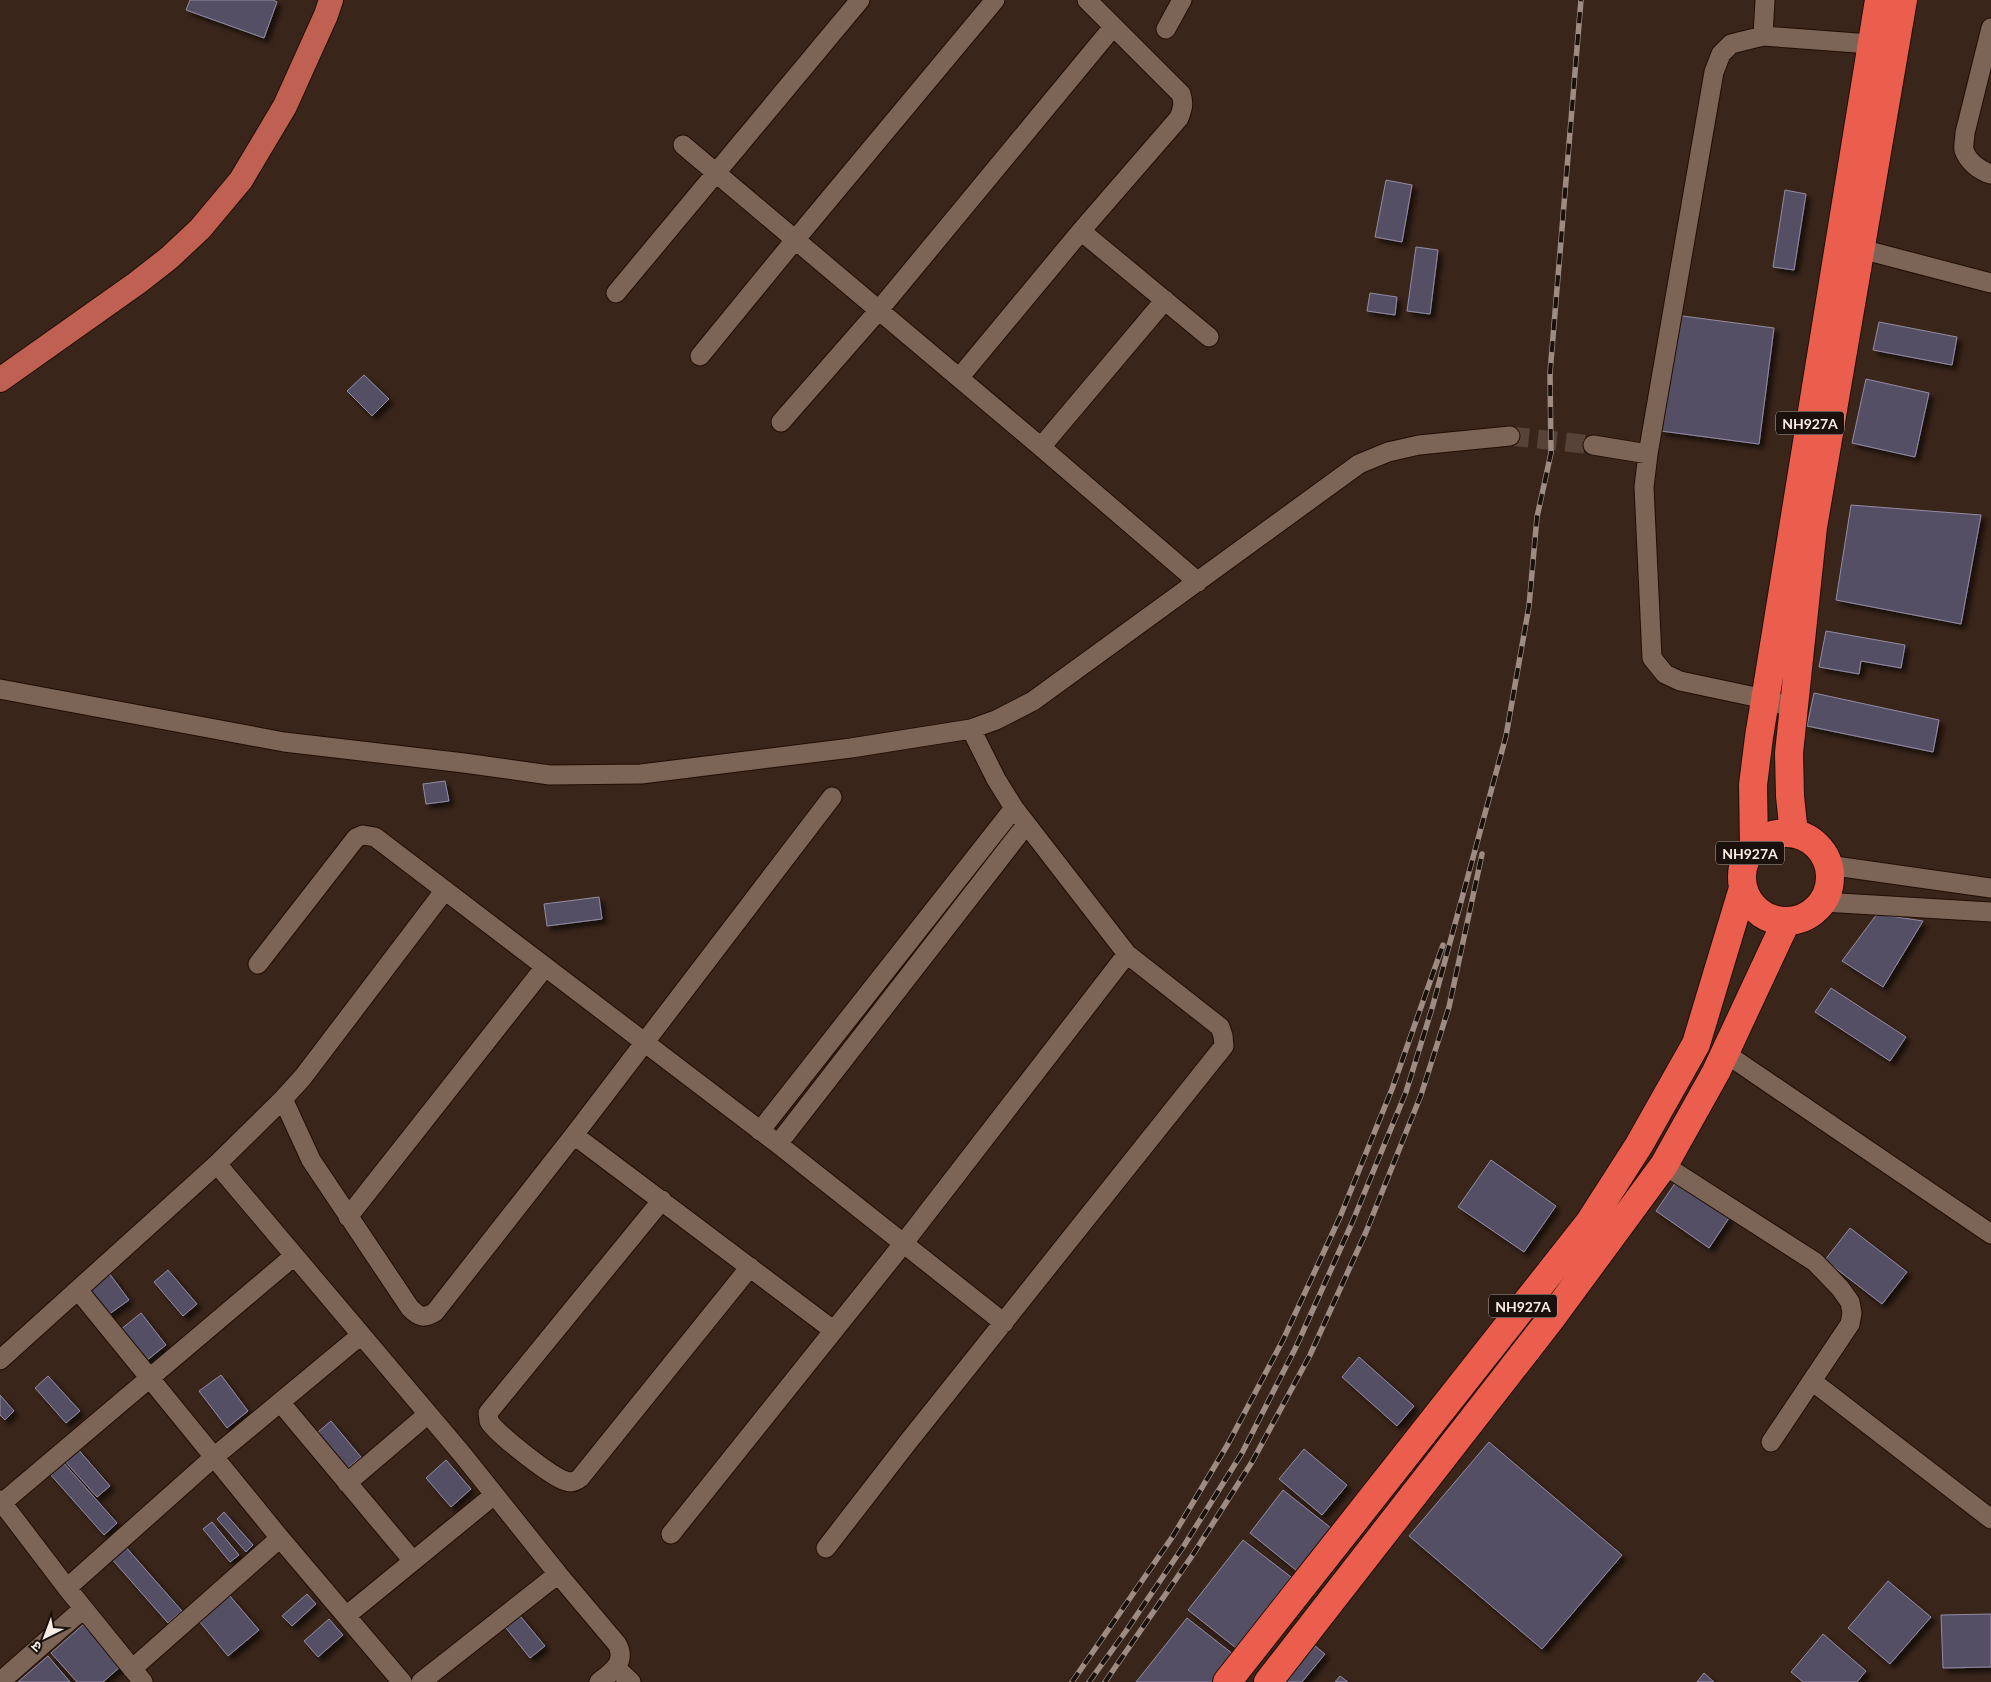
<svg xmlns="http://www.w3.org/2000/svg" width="1991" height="1682" font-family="Lato,'Noto Sans Devanagari',sans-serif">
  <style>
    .building { fill: #554f65; stroke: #928ba4; filter: url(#shadow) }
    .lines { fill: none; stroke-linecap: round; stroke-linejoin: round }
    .minor-tunnel { stroke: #574338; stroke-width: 19; stroke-dasharray: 19 9; stroke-linecap: butt }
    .minor-casing { stroke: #200e04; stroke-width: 21 }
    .major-casing { stroke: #200e04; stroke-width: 26 }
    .highway-casing { stroke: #200e04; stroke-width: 30 }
    .minor { stroke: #7c6457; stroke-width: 19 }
    .major { stroke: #bf6052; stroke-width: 24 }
    .highway { stroke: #eb5e4e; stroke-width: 28 }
    .rail-casing { stroke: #9e8c83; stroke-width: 5.5 }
    .rail { stroke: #1a110c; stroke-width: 4; stroke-dasharray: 11; stroke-linecap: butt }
    .labels { text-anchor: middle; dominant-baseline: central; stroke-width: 5; stroke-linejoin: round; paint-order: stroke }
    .shield { fill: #1a110c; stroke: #b8aaa4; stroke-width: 1 }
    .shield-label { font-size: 14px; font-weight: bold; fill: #fbece5 }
  </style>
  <defs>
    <filter id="shadow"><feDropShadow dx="4.5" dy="4.5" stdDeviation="2.5" flood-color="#0009"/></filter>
  </defs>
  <rect width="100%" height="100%" fill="#3a251a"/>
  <!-- building -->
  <path class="building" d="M190,0h83l4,2 -13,36 -78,-28z
    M1386,180l26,5 -10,57 -27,-5z
    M1785,190l21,4 -12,76 -21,-3z
    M1416,247l22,3 -8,64 -23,-3z
    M1370,293l27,4 -2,18 -28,-4z
    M1675,315l99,13 -15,116 -98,-13z
    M1879,322l78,15 -5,28 -79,-15z
    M364,375l25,24 -17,17 -25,-25z
    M1866,379l63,14 -14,64 -63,-14z
    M1851,505l130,10 -20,109 -125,-24z
    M1826,631l79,14 -4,23 -40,-7 -2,13 -40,-7z
    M1814,693l125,27 -6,32 -126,-26z
    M445,781l4,20 -23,3 -3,-20z
    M599,897l3,22 -55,7 -3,-22z
    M1877,914l46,7 -40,66 -41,-26z
    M1831,988l75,49 -16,24 -75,-49z
    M1491,1160l65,46 -32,46 -66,-45z
    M1676,1182l53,36 -20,30 -53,-37z
    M1850,1228l57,44 -25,32 -57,-44z
    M168,1270l29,34 -14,12 -29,-34z
    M109,1273l20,27 -21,15 -20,-27z
    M141,1313l25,32 -20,16 -26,-31z
    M1359,1357l55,49 -17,20 -55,-49z
    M221,1375l27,36 -21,17 -28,-37z
    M48,1376l32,35 -14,12 -31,-35z
    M0,1395l14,16 -9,9 -5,-5z
    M331,1421l30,36 -19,16 -30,-36z
    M1489,1442l133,113 -80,94 -133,-113z
    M76,1447l34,39 -13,11 -34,-38z
    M1304,1449l43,36 -25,30 -43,-36z
    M446,1460l25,29 -20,18 -25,-29z
    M62,1461l55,62 -13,12 -55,-62z
    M1283,1490l48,38 -34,43 -47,-38z
    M224,1512l29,33 -7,7 -29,-33z
    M212,1522l27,33 -9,7 -27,-33z
    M1243,1540l48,37 -55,71 -48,-38z
    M124,1545l58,66 -14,12 -58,-66z
    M1888,1581l43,36 -41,47 -42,-36z
    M307,1594l9,10 -24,22 -10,-10z
    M229,1595l30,35 -31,26 -29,-35z
    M516,1611l29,35 -15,12 -28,-35z
    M1991,1614v53l-48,1 -2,-53z
    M1187,1618l51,40 -19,24h-83z
    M329,1619l14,16 -25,22 -14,-16z
    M84,1624l37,42 -18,16h-26l-26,-29z
    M1823,1634l43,37 -9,11h-54l-12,-10z
    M1310,1642l15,12 -23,28h-26z
    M48,1656l22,26h-52z
    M1704,1673l10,9h-17z
    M1340,1676l8,6h-13z"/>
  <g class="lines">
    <!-- minor-tunnel -->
    <path class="minor-tunnel" d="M1510,436l83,9"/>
    <!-- minor casing -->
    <g class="minor-casing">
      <path id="minor" d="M1991,28l-26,105c0,5 -2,12 -1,17 4,12 16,21 27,24
        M1166,29l16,-29
        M1763,36l2,-36
        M683,145l358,302 157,135
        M1081,231l128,106
        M1861,249l130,34
        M616,293l244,-293
        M700,356l95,-116 200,-240
        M959,378l122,-147 98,-113c4,-10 5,-15 2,-24l-94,-94
        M781,422l98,-112 234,-283
        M1593,445l55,9
        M1041,447l124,-147
        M0,689l284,53 180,21 86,12 91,-1 210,-26 120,-19 25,-9 37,-19 326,-237 29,-12 31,-7 91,-9
        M1793,708l-28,-9 -85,-18 -15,-7 -13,-16 -8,-171 4,-33 66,-382 7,-18 10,-10 32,-8 121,9
        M1828,865l163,23
        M1823,902l168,10
        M258,964l98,-126 7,-3 12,2 403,307 226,179
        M1725,1053l266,181
        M283,1099l28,61 99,148c9,9 14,11 25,4l139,-177 258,-338
        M760,1131l254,-323
        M574,1135l259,195
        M778,1144l248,-319
        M217,1164l245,290 96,120 59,70c10,18 -5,28 -18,38
        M1664,1165l151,97 25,26 10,14 2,11 -2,11 -79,118
        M662,1200l-174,213c0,1 1,7 1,8 5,11 64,57 77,60 5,2 10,0 14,-3l170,-211
        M348,1217l197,-250
        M78,1290l202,248 122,144
        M0,1360l217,-196 66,-65 20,-22 142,-187
        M1812,1381l179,138
        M280,1402l133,159
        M347,1483l81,-69
        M0,1500l67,88 76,94
        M2,1503l292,-247
        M671,1534l232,-290 224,-290
        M826,1548l82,-106 316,-396 -1,-10 -3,-9 -93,-73 -113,-146 -18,-29 -25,-50
        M67,1588l147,-131 147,-122
        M346,1616l148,-121
        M616,1668l15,14
        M132,1669l148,-131
        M0,1682l83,-73
        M421,1682l137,-108"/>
    </g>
    <!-- major casing -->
    <g class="major-casing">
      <path id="major" d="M0,380l137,-97 32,-25 31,-29 41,-49 44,-74 41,-91 5,-15"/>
    </g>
    <!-- highway casing -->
    <g class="highway-casing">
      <path id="highway" d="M1742 877a44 44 0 1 1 88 0a44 44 0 1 1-88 0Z
        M1794,834l-4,-38 -1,-43 24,-226 90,-527
        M1754,847l-1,-62 6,-48 120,-737
        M1227,1682l362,-459 50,-78 57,-101 47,-156
        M1268,1682l282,-362 114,-155 52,-93 70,-150"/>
    </g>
    <!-- minor -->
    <use href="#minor" class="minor"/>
    <!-- major -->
    <use href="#major" class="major"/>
    <!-- highway -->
    <use href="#highway" class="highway"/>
    <!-- rail casing -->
    <g class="rail-casing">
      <path id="rail" d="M1072,1682l101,-146 55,-92 55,-104 57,-123 52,-128 51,-144
        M1089,1682l37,-51 59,-87 57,-91 54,-106 56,-124 54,-131 27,-87 73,-269 23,-130 8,-89 14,-64 -1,-80 31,-373
        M1105,1682l89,-129 58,-91 58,-107 56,-123 55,-137 28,-88 33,-153"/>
    </g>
    <!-- rail -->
    <use href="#rail" class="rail"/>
  </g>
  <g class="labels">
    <!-- shield labels -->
    <g class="shield">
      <rect x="1776" y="411.5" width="68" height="23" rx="4"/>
      <rect x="1716" y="841.5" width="68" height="23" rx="4"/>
      <rect x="1489" y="1294.5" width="68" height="23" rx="4"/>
    </g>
    <g class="shield-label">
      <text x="1810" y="423">NH927A</text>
      <text x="1750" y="853">NH927A</text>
      <text x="1523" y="1306">NH927A</text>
    </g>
  </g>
  <!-- north arrow -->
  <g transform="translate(45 1637) rotate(222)" stroke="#1a110c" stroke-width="4" paint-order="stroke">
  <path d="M0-4L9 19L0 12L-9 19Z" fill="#fbece5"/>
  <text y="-8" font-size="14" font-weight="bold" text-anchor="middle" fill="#fbece5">उ</text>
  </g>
</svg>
